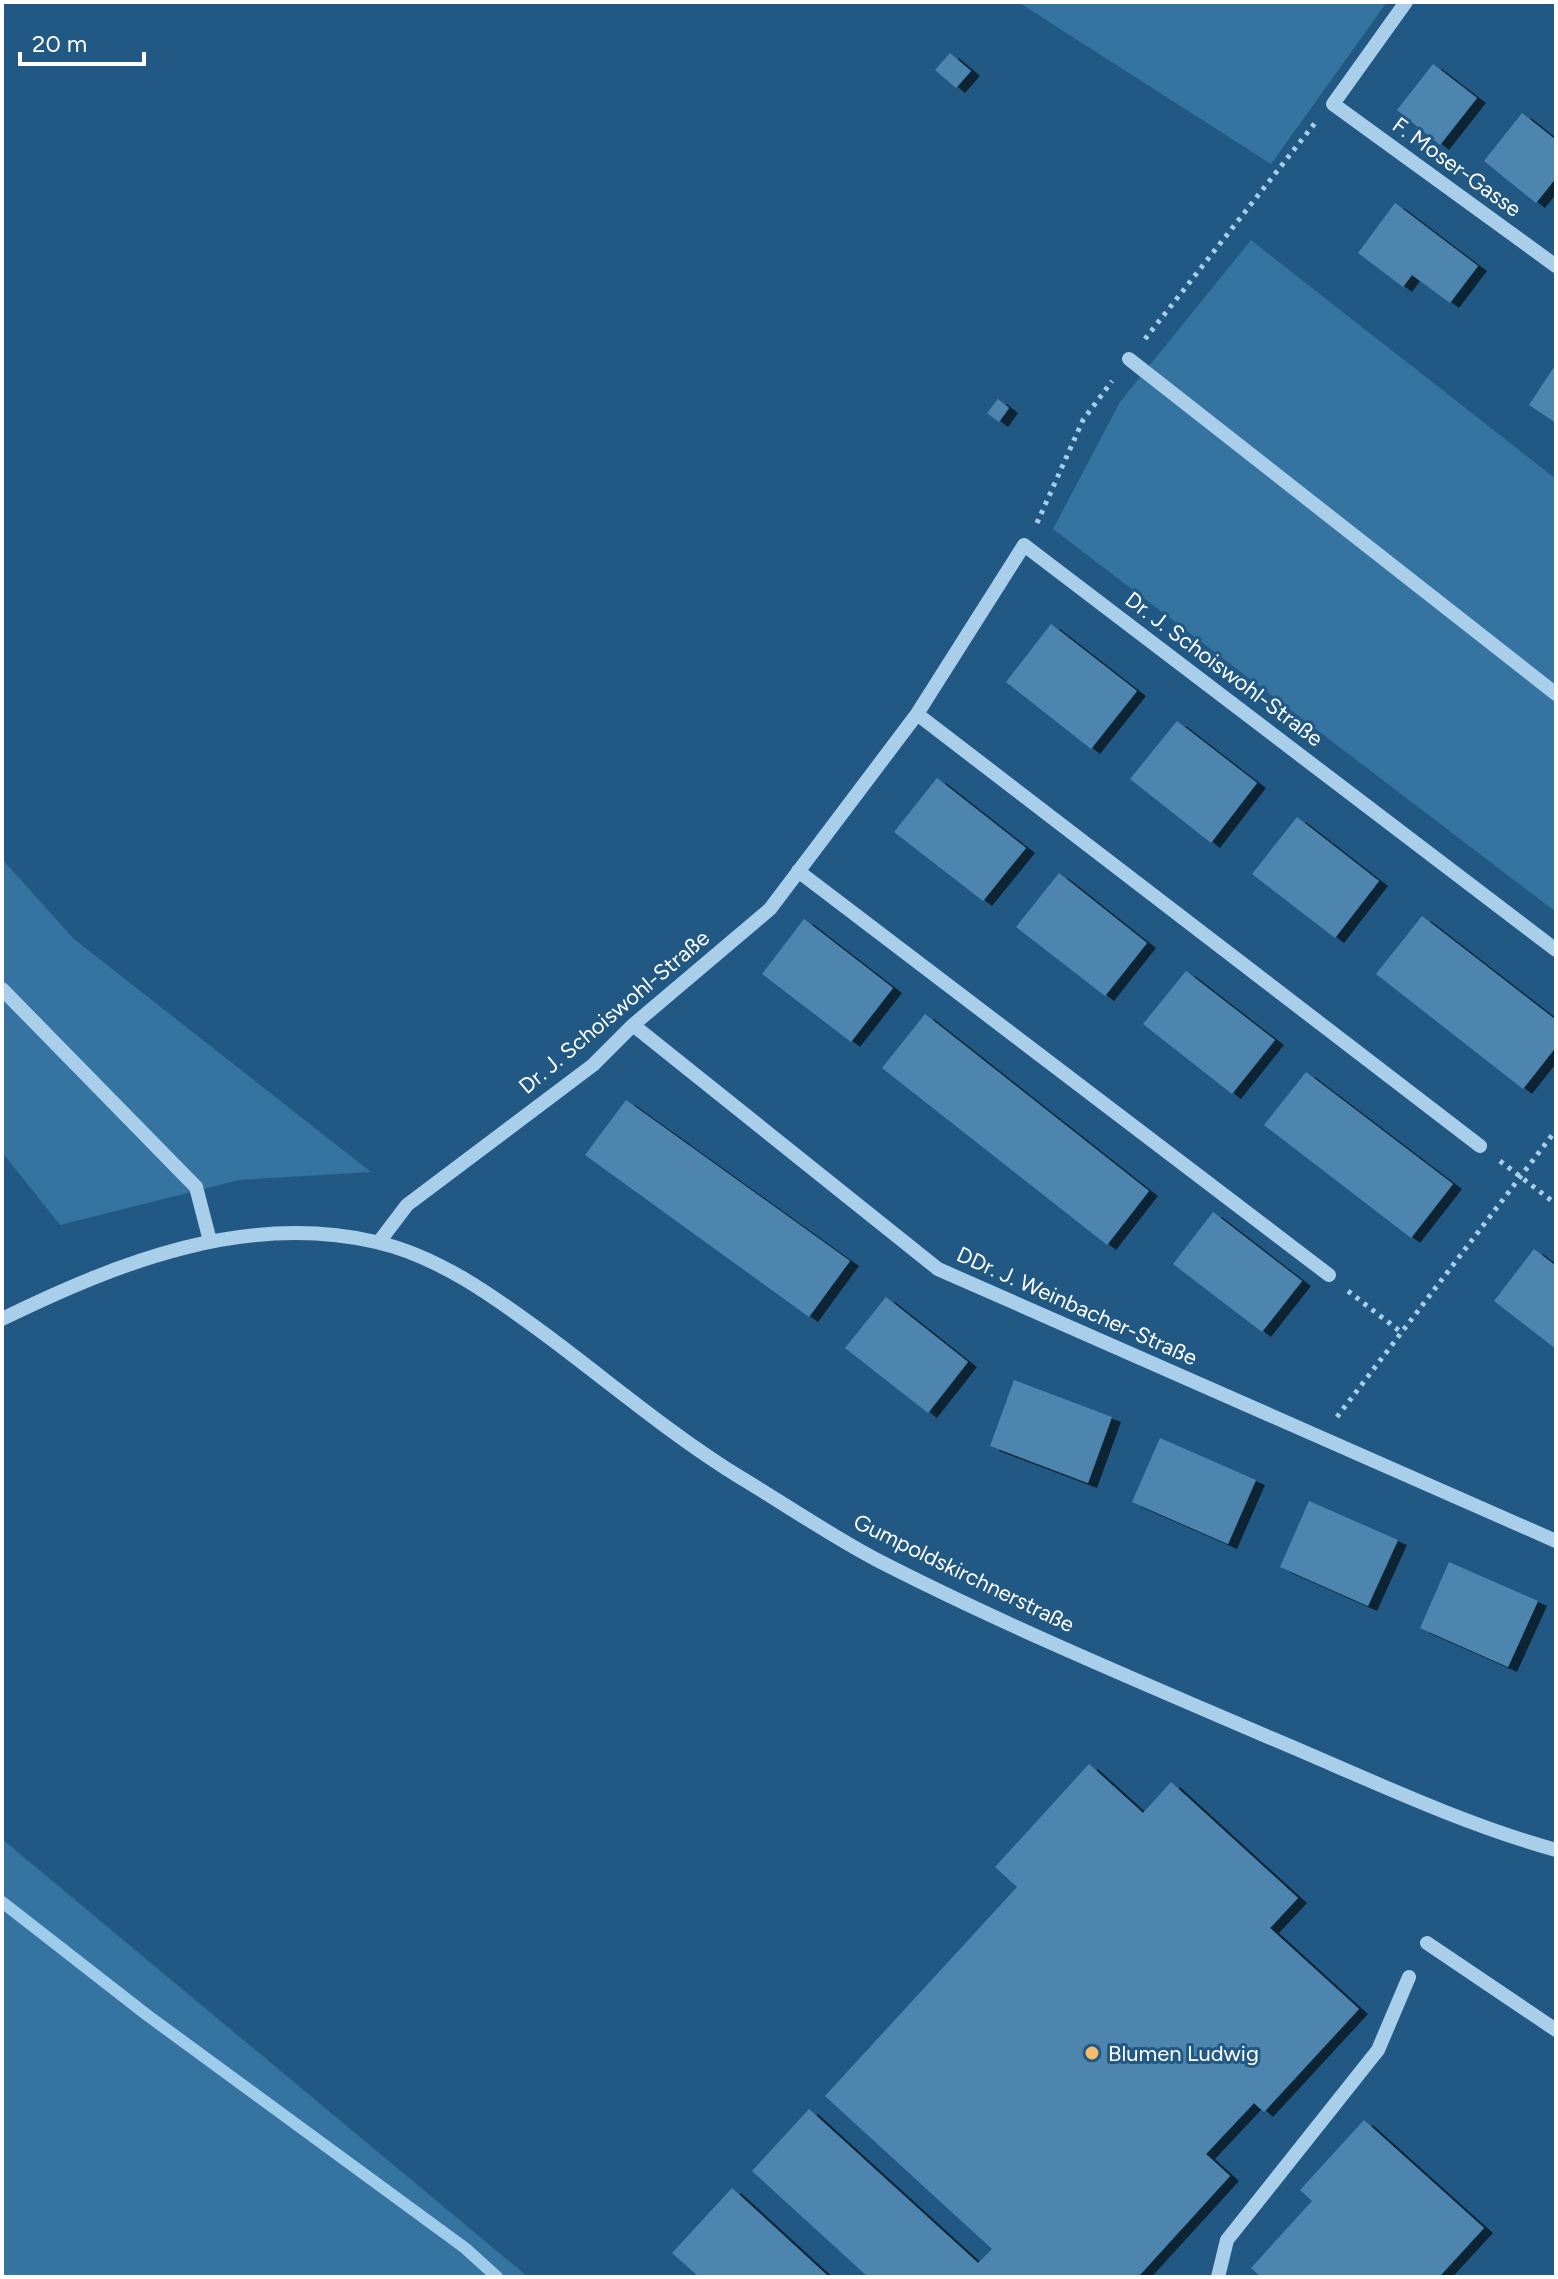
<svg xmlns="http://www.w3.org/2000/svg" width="1558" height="2279" font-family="Figtree,sans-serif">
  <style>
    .green { fill: #3573a1 }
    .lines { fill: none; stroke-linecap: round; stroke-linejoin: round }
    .stream { stroke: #9dcbea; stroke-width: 12 }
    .building { fill: #4d85af; filter: url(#shadow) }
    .path { stroke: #a9cee9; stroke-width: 5; stroke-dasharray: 4 6; stroke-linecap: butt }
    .minor { stroke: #a9cee9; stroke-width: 14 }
    .poi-dot { fill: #f6bc6a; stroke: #215984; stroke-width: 3 }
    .labels { text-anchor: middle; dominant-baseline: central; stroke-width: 6; stroke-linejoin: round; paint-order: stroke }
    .street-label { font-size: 22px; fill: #fff; stroke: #215984 }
    .poi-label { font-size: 22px; fill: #fff; stroke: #215984; text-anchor: start }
  </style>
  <defs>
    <filter id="shadow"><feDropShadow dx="9" dy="5" stdDeviation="0" flood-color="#0009"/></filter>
  </defs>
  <rect width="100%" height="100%" fill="#215984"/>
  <!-- green -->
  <path class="green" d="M1018,2h369l-116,162z
    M1251,240l305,239v433l-503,-383 67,-127z
    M2,859l72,80 297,233 -132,8 -179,45 -58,-73z
    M2,1839l526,438h-526z"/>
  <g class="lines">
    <!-- stream -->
    <path class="stream" d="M2,1902l145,113 318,233 32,29"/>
  </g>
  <!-- building -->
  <path class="building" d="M950,53l21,18 -15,17 -21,-18z
    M1433,64l44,34 -37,47 -43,-35z
    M1522,113l34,27v38l-20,25 -52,-42z
    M1395,203l83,63 -28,37 -38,-28 -9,12 -45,-34z
    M1556,364v59l-27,-18z
    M998,399l11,9 -10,14 -12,-9z
    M1051,624l86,67 -46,58 -85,-67z
    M1177,721l80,62 -46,60 -81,-64z
    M937,778l89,70 -43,53 -89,-69z
    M1297,817l82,64 -44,57 -83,-64z
    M1059,873l88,70 -42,53 -89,-69z
    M1422,916l134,104v27l-33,42 -147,-115z
    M804,919l89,69 -42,54 -89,-68z
    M1186,971l89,69 -43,54 -89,-70z
    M925,1014l224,177 -42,54 -225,-177z
    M1306,1072l147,112 -42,54 -147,-113z
    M626,1100l224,161 -41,56 -224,-162z
    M1213,1212l89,69 -40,51 -89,-68z
    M1534,1249l22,17v83l-62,-48z
    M886,1297l82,65 -40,51 -83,-65z
    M1014,1380l98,37 -24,66 -98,-37z
    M1160,1438l96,42 -28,64 -96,-42z
    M1309,1501l89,39 -30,66 -88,-39z
    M1449,1562l89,39 -30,66 -88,-39z
    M1089,1764l54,49 28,-31 127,116 -28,30 89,81 -95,103 -10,-9 -48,51 24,22 -92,101h-270l-116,-106 57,-62 169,154 14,-14 -167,-153 192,-209 -22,-20z
    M1364,2120l120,108 -45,49h-178l-10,-9 61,-67 -12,-11z
    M732,2188l97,89h-130l-27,-24z"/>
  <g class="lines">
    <!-- path -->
    <path class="path" d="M1145,339l170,-216
      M1037,523l46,-103 29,-39
      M1500,1161l56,43
      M1348,1291l53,41
      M1337,1417l219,-287"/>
    <!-- minor -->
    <path class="minor" d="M1406,2l-73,102 223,162
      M1129,359l427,335
      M917,714l563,432
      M798,871l531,404
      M2,989l194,198 14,54
      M633,1025l305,244 618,272
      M379,1242l28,-37 186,-140 40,-40 137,-116 147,-195 107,-169 532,405
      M2,1319c117,-57 243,-107 374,-77 62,14 117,54 166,90 65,48 128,102 196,144 47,28 93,60 141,85 125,64 257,119 387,175 96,40 190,86 290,114
      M1427,1943l129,87
      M1218,2277l9,-37 151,-190 31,-73"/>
  </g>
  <!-- markers -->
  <circle class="poi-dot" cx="1092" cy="2053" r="8"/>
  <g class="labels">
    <!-- street labels -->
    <g class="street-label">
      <text transform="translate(1457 167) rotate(36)">F. Moser-Gasse</text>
      <text transform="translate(1224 669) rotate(37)">Dr. J. Schoiswohl-Straße</text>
      <text transform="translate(614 1012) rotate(-40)">Dr. J. Schoiswohl-Straße</text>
      <text transform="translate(1077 1306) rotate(24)">DDr. J. Weinbacher-Straße</text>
      <text transform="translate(964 1573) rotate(26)">Gumpoldskirchnerstraße</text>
    </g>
    <!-- poi labels -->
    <g class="poi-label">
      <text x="1108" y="2053">Blumen Ludwig</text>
    </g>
  </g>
  <!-- border -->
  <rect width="1558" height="2279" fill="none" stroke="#ffffff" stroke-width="8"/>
  <!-- scale -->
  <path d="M20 52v12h124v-12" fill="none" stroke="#ffffff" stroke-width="4"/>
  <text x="32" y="52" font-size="24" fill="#ffffff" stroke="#215984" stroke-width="6" paint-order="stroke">20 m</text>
</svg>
